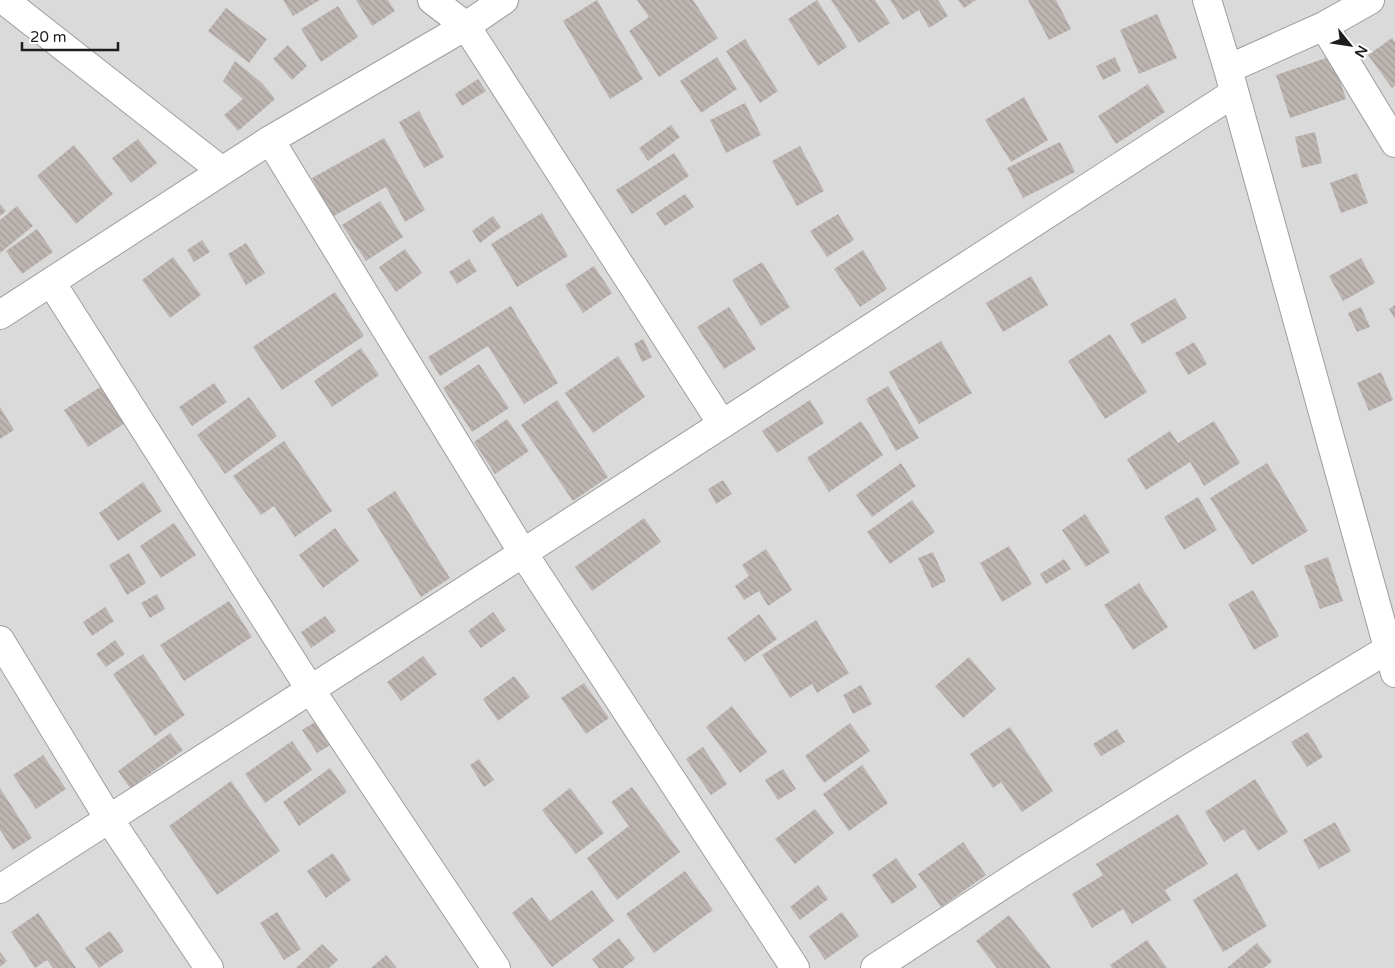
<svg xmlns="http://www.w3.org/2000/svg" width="1395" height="968" font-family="'Varela Round',sans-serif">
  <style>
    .residential { fill: #dbdada }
    .building { fill: url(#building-back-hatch) }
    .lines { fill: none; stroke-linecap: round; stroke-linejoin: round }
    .minor-casing { stroke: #9e9e9e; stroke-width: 30 }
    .minor { stroke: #fff; stroke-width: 28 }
  </style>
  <defs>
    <pattern id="building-back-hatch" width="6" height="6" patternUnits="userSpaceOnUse" patternTransform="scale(1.25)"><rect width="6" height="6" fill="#bdb5b1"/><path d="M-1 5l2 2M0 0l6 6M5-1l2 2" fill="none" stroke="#a29b98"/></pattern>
  </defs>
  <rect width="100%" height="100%" fill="#ede9e4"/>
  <!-- residential -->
  <path class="residential" d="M0,0h1395v968h-1395z"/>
  <!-- building -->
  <path class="building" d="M283,0h37l-27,16z
    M356,0h32l7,11 -23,15z
    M597,0l46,79 -33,20 -47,-78z
    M637,0h56l25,38 -59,39 -30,-46 20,-14z
    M817,0l30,47 -29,19 -30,-47z
    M831,0h44l15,23 -31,20z
    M890,0h48l10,16 -19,12 -10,-18 -16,10z
    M958,0h18l-12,8z
    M1028,0h28l15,29 -22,11z
    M338,6l20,31 -37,25 -20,-33z
    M226,8l41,31 -18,24 -41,-32z
    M1157,14l20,44 -38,16 -19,-44z
    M1392,38l3,4v44l-3,2 -24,-33z
    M745,39l33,52 -18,12 -34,-52z
    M288,45l19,21 -15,14 -19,-21z
    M1332,56l14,43 -56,19 -14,-43z
    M717,57l20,32 -36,24 -21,-32z
    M1115,57l6,14 -18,9 -7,-14z
    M235,61l27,22 13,16 -37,32 -14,-16 19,-16 -20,-18z
    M478,79l8,12 -24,15 -7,-12z
    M1148,84l17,28 -49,32 -18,-28z
    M1024,97l24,43 -37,22 -26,-42z
    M745,103l16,32 -35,18 -16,-33z
    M419,111l25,46 -20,11 -25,-46z
    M671,125l9,12 -32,24 -9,-13z
    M1315,132l7,31 -20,5 -7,-31z
    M384,138l41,72 -20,12 -19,-35 -54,30 -20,-39z
    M138,139l19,24 -26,20 -19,-25z
    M1060,142l15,30 -52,26 -16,-30z
    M74,145l39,49 -37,30 -39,-48z
    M800,146l24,45 -27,15 -25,-45z
    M674,153l15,23 -57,38 -16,-24z
    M1357,173l11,30 -27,10 -11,-30z
    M685,194l9,13 -29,19 -9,-13z
    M380,201l23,36 -37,24 -24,-36z
    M0,204l6,7 -6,5z
    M17,206l16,20 -33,27v-33z
    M542,213l26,43 -51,31 -26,-43z
    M838,214l16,26 -27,17 -17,-26z
    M493,216l8,11 -21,16 -8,-12z
    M37,229l16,23 -31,22 -16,-23z
    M202,240l8,12 -16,10 -7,-12z
    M246,243l19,30 -19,12 -18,-31z
    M405,249l17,24 -26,19 -17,-25z
    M863,250l24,39 -27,18 -26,-38z
    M173,257l28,38 -31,23 -28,-38z
    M1361,258l14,25 -32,18 -14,-25z
    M469,259l8,12 -20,13 -8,-12z
    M762,262l28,45 -29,19 -29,-46z
    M594,266l18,27 -29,20 -18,-28z
    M1031,276l17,29 -45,27 -17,-29z
    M335,292l29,44 -82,54 -29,-43z
    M1175,298l12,20 -45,26 -12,-20z
    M1395,305v14l-6,-10z
    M511,306l47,77 -34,21 -36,-58 -48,30 -12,-19z
    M729,307l27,42 -32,20 -27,-42z
    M1361,307l9,20 -13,5 -9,-19z
    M1110,334l37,58 -42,27 -37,-58z
    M643,339l9,18 -10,5 -8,-18z
    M941,341l31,52 -53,31 -30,-52z
    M1194,342l13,22 -19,11 -13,-22z
    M361,348l18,27 -47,32 -18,-26z
    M618,356l27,41 -52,36 -28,-40z
    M479,364l30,44 -37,24 -29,-44z
    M1381,372l12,28 -24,11 -12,-28z
    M214,383l13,19 -35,24 -13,-19z
    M102,386l23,37 -37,24 -24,-37z
    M888,386l31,52 -23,13 -30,-52z
    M249,397l28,39 -52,38 -28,-39z
    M557,400l51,77 -35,24 -52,-76z
    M810,400l14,23 -47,30 -15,-22z
    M0,407l14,23 -14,9z
    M507,419l22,32 -34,23 -21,-32z
    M861,421l22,34 -54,37 -22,-34z
    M1214,421l26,42 -36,23 -14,-24 -44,28 -19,-31 43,-28 8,12z
    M284,441l48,70 -37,26 -21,-31 -13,9 -28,-39z
    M901,463l15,23 -44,31 -16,-22z
    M1267,463l41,68 -56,34 -42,-67z
    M723,480l9,14 -16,10 -8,-15z
    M143,482l19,29 -44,30 -19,-28z
    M395,491l55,87 -29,19 -54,-88z
    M1198,497l19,33 -33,20 -20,-33z
    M912,500l23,32 -45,32 -23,-32z
    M1085,514l25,38 -24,15 -24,-37z
    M644,518l17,24 -69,49 -17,-24z
    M174,523l22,32 -35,23 -21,-32z
    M335,528l24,33 -36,27 -24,-33z
    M1009,546l23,38 -30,18 -22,-39z
    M766,549l26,41 -24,16 -9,-15 -15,9 -9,-14 14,-10 -7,-11z
    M933,552l13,29 -14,7 -14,-30z
    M129,553l17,30 -19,12 -18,-30z
    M1328,557l15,44 -23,8 -16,-43z
    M1064,559l7,10 -25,15 -6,-10z
    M1139,583l29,44 -35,23 -29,-45z
    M1253,590l26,46 -25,14 -26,-46z
    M157,594l8,15 -15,9 -9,-15z
    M229,601l23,36 -68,44 -24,-36z
    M105,607l9,14 -22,15 -9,-14z
    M493,612l13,18 -25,18 -13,-17z
    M759,614l18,25 -32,23 -18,-24z
    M325,616l11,15 -25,17 -10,-16z
    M816,620l33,53 -32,20 -5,-9 -22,14 -28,-43z
    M115,640l10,14 -19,13 -10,-13z
    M143,654l42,61 -30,21 -42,-62z
    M423,656l14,18 -36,27 -14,-19z
    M969,657l27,32 -33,29 -28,-32z
    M514,676l16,21 -32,24 -15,-22z
    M584,683l25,35 -23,16 -25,-36z
    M861,685l11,19 -19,10 -10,-19z
    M732,706l35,46 -27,21 -34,-46z
    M318,720l14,24 -15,9 -15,-23z
    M850,723l20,28 -46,32 -19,-27z
    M1010,727l43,64 -31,21 -21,-30 -8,6 -23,-34z
    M1117,729l8,13 -24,14 -8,-12z
    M1308,732l15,25 -16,10 -16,-25z
    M170,733l13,17 -53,38 -12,-17z
    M292,741l20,29 -47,33 -20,-29z
    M703,747l24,37 -16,11 -25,-36z
    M43,755l23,34 -30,20 -23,-34z
    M479,759l15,21 -10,7 -14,-22z
    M862,765l26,38 -39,28 -26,-37z
    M330,768l17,24 -48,34 -16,-24z
    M783,769l13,20 -18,11 -13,-20z
    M1255,779l33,53 -30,19 -14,-22 -20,13 -19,-30z
    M231,781l49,70 -63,44 -48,-69z
    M632,787l48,65 -63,48 -30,-42 42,-32 -18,-24z
    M0,788l32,50 -19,12 -13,-20z
    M570,788l34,45 -28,21 -34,-44z
    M815,809l19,24 -39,31 -20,-25z
    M1178,814l30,50 -43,26 6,10 -39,24 -9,-15 -31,19 -20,-34 31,-19 -7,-11z
    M1335,822l16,29 -32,18 -16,-29z
    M963,842l23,33 -45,32 -23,-33z
    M333,853l18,27 -25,18 -19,-27z
    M896,858l21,29 -25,17 -20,-29z
    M685,871l28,39 -59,43 -28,-39z
    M1237,873l30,53 -44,26 -30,-52z
    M818,885l10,14 -28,21 -10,-13z
    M592,890l22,31 -62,46 -40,-54 20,-16 18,24z
    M277,912l24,37 -17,11 -24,-37z
    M842,912l17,24 -34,24 -16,-24z
    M38,913l25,36 13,19h-23l-6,-8 -12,8 -24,-36z
    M1009,915l42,53h-54l-21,-27z
    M110,931l14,20 -25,17 -14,-20z
    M619,938l16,21 -12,9h-24l-7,-9z
    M1147,940l20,28h-55l-2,-3z
    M1257,943l15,18 -8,7h-37z
    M322,944l16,16 -9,8h-33z
    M0,952l7,9 -7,6z
    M386,955l11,13h-26z"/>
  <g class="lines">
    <!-- minor casing -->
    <g class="minor-casing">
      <path id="minor" d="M4,0l218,171
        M432,0l34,26 256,398
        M1207,0l21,69 167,604
        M1324,26l71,117
        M1228,69l96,-43 46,-26
        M270,140l253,413 272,415
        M51,282l259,407 186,279
        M0,315l270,-175 196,-114 38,-26
        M0,640l109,179 100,149
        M0,889l523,-336 711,-460
        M875,968l149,-97 163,-101 208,-125"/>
    </g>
    <!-- minor -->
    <use href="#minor" class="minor"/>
  </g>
  <!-- north arrow -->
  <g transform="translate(1350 45) rotate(120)" stroke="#ffffff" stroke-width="4" paint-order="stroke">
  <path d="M0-4L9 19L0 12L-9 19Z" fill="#1d1d1d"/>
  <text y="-8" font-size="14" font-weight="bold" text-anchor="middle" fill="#1d1d1d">N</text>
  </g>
  <!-- scale -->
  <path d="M22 42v8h96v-8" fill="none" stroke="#1d1d1d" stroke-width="2.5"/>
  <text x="30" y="42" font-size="15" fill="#1d1d1d" stroke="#ffffff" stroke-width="4" paint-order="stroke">20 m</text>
</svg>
